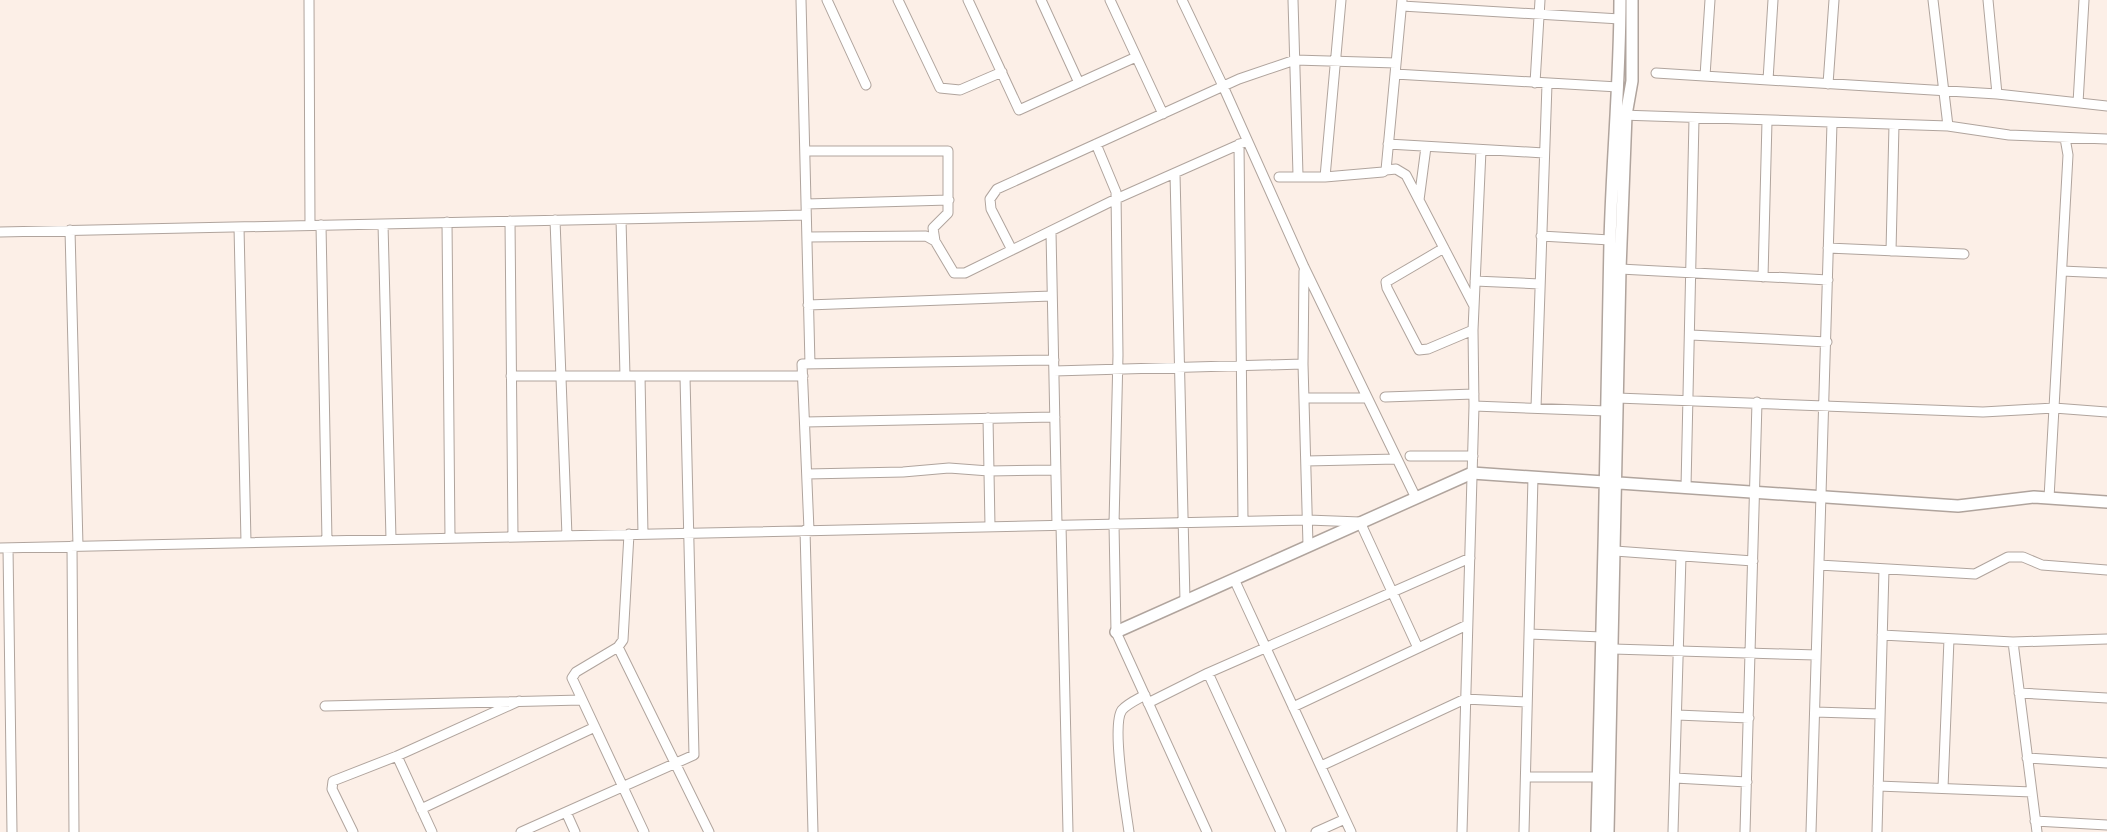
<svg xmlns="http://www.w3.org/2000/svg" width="2107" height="832" font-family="'Noto Sans',sans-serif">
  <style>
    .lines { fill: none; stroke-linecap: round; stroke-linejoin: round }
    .minor-casing { stroke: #b0a49d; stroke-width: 11 }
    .tertiary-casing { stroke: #b0a49d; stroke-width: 14 }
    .minor { stroke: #fff; stroke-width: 9 }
    .tertiary { stroke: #fff; stroke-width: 11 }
  </style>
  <rect width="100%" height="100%" fill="#fcefe7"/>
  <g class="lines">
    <!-- minor casing -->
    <g class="minor-casing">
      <path id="minor" d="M309,0l1,225
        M801,0l9,364
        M827,0l39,85
        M898,0l42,88 20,2 42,-18
        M968,0l51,110 117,-53
        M1041,0l38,83
        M1110,0l53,114
        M1182,0l41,86 81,181 112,231
        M1293,0l5,175
        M1933,0l15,126
        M1988,0l9,94
        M1402,6l218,13
        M1656,73l341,21 110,12
        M1395,74l223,13
        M1705,76l5,-76
        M1768,80l5,-80
        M1535,83l5,-83
        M1828,84l6,-84
        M2078,103l6,-103
        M1621,115l327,11 61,9 98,4
        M1096,144l20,48 2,163 -4,169 2,108 91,200
        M1239,144l4,377
        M1388,144l156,9
        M805,151h143v62l-15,15 2,13
        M1386,170l10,-1 10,6 68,131
        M1175,174l10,427
        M1279,177h46l58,-5 3,-2 16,-170
        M1325,177l16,-177
        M1419,200l7,-53
        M806,204l143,-4
        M621,219l4,157
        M555,220l12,316
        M510,221l3,316
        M447,222l3,316
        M383,224l8,315
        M321,225l6,316
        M239,227l7,315
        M70,230l8,316
        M0,232l806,-17
        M1051,232l6,293
        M1541,236l69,4
        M807,237l119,-1 9,5 19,32h11l151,-74 131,-58
        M1444,248l-58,34 1,6 32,62 9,-1 45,-19
        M1828,248l136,6
        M1012,250l-21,-41 -1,-10 7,-10 242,-110 56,-19 101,3
        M1891,251l3,-126
        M1620,269l208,11
        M1304,271l-1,93 5,181
        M2062,271l45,2
        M1763,277l4,-156
        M1475,281l65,3
        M808,305l244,-9
        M1691,335l136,7
        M1054,371l249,-7
        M511,376h292
        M640,376l3,158
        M1385,397l89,-3
        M1304,398h63
        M1617,398l366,14 71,-4 53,4
        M1474,406l133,5
        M1536,408l11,-324
        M988,418l2,108
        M805,422l250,-5
        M1410,456h63
        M1306,461l91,-2
        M807,474l96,-2 46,-4 40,3 67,-1
        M1686,487l8,-368
        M2049,498l19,-343 -3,-17
        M1061,525l7,307
        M805,530l8,302
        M809,530l-7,-166 252,-4
        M629,534l-6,106 -5,7 -42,25 -4,6 72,154
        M72,546l2,286
        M0,548l1308,-28 52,2 58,126
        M8,548l4,284
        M1615,551l138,10
        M1819,565l156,9 33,-17h15l19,8 65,5
        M1234,579l117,253
        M1529,634l73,3
        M1882,635l131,7 94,-3
        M2013,642l24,190
        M618,647l91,185
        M1613,649l203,6
        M1208,673l73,159
        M2019,693l88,5
        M1148,703l60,-30 262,-115
        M325,706l257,-6
        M1293,707l174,-82
        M1815,712l65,2
        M1677,715l72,3
        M397,756l35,76
        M2027,758l80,5
        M1321,766l144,-67 62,3
        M1526,777h73
        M1675,778l72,4
        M1878,786l154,6
        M1943,788l6,-149
        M421,809l174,-82
        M566,812l9,20
        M2035,821l72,4
        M353,832l-21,-43 1,-8 64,-25 122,-55
        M521,832l173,-77 -9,-378
        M1129,832c-3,-22 -18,-107 -7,-122 5,-6 16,-11 23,-15
        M1316,832l29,-13
        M1462,832l12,-426 -1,-76 8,-180
        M1524,832l9,-355
        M1673,832l8,-276
        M1745,832l12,-430
        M1811,832l21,-709
        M1877,832l7,-263"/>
    </g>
    <!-- tertiary casing -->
    <g class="tertiary-casing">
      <path id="tertiary" d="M1116,632l356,-159 486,33 76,-9 73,5
        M1597,832c6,-197 9,-393 13,-590 2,-81 10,-161 10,-242
        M1608,832l12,-563 6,-154 6,-34v-81"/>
    </g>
    <!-- minor -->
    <use href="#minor" class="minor"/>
    <!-- tertiary -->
    <use href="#tertiary" class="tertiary"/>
  </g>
</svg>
